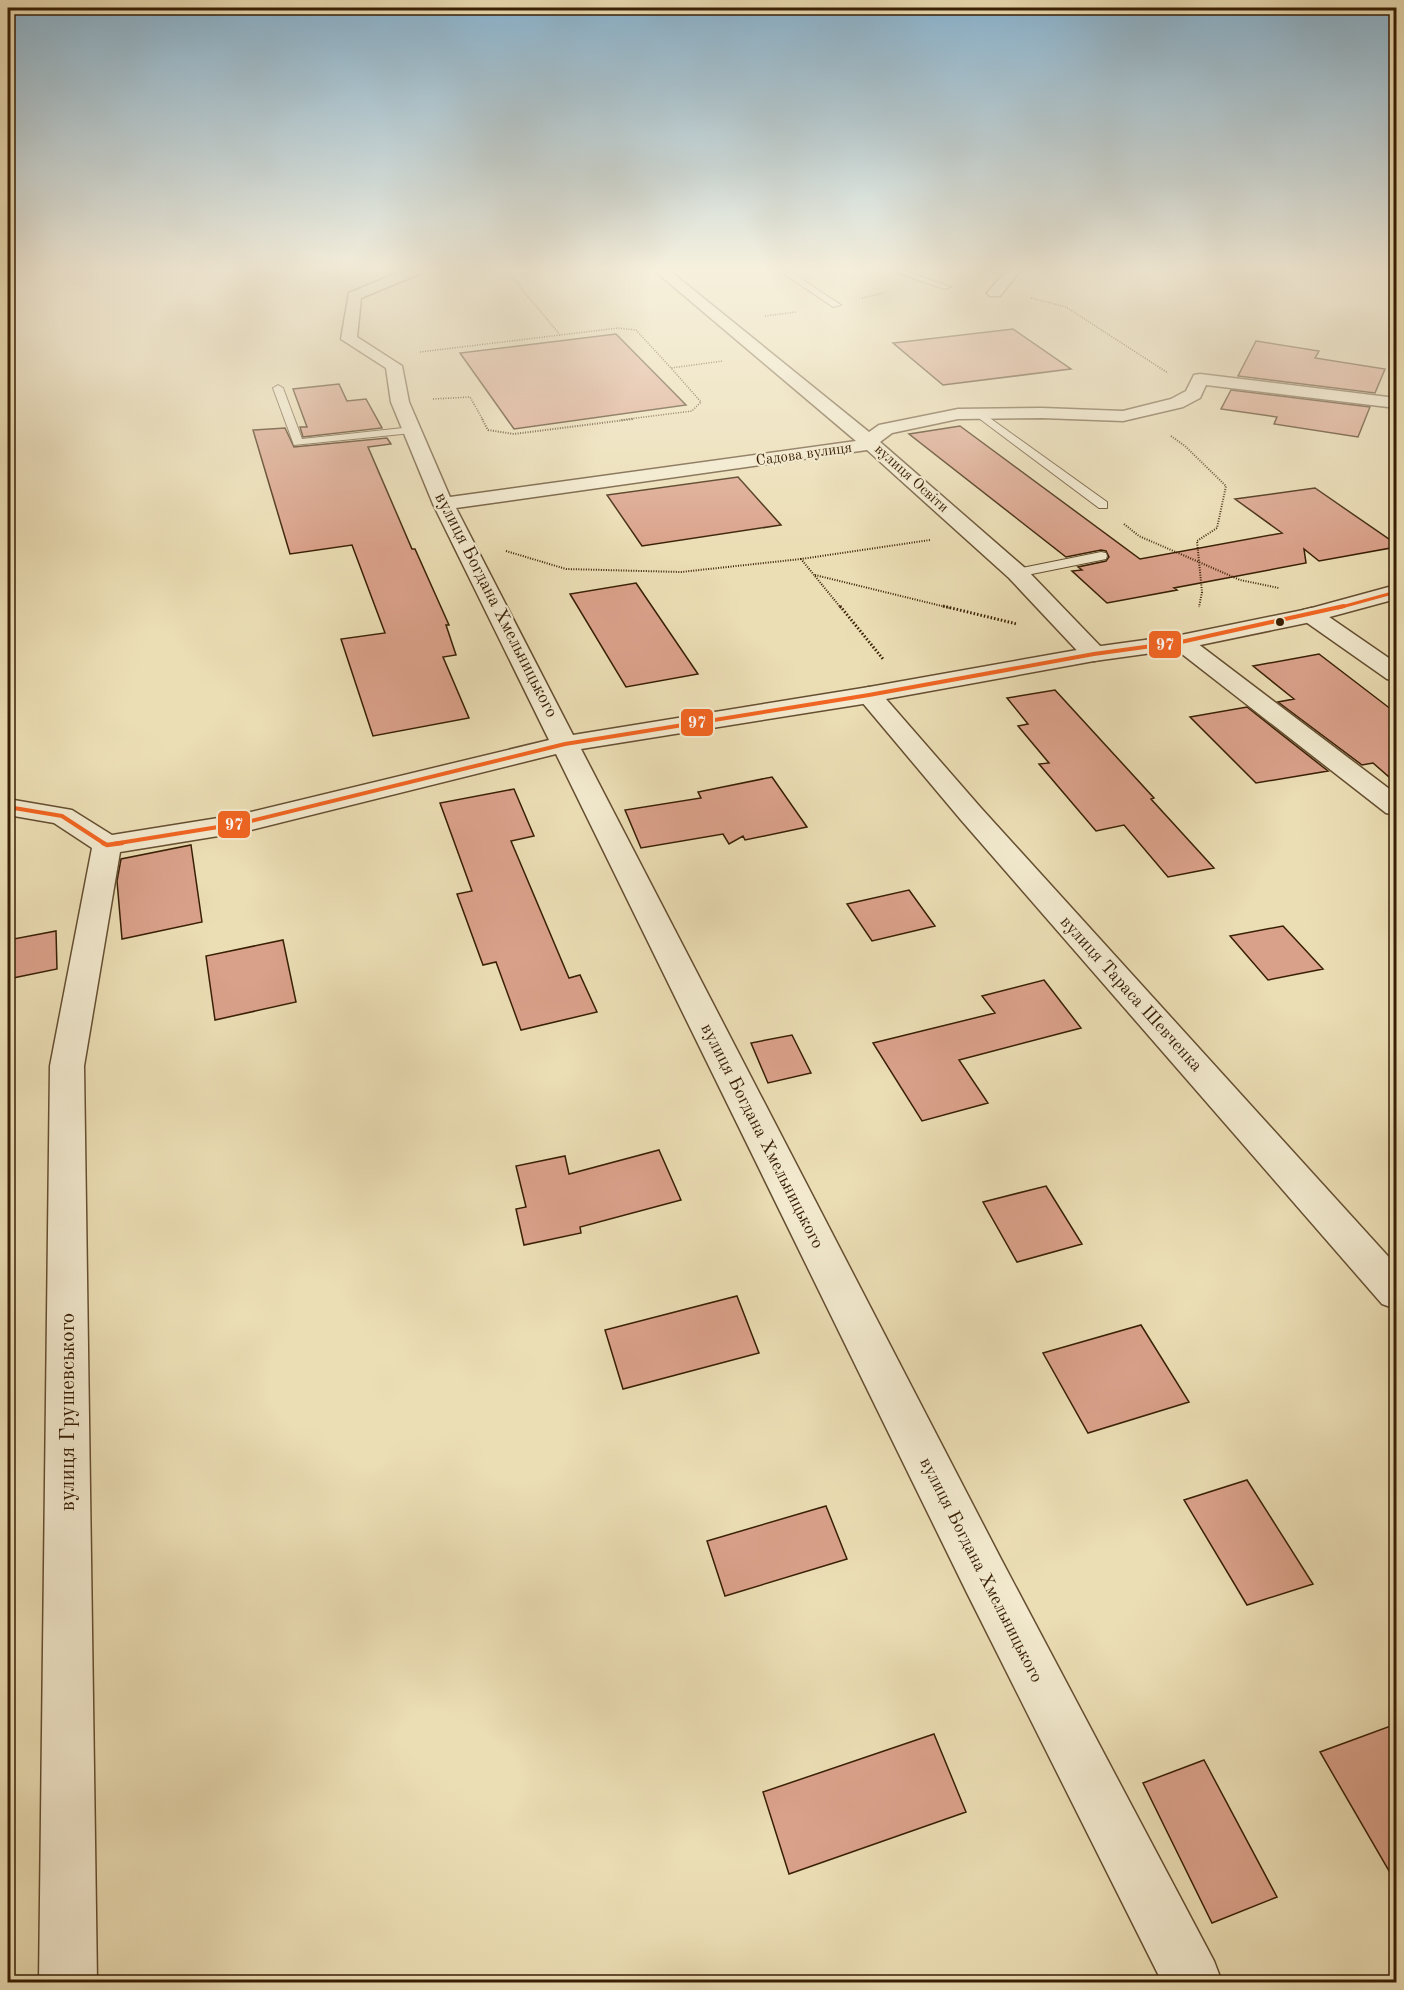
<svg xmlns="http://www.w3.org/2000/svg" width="1404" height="1990" font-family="'Old Standard TT',serif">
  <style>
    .building { fill: #daa18a; stroke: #381f04; stroke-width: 1.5 }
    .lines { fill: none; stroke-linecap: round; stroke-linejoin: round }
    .service-casing { stroke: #654e30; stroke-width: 2 }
    .minor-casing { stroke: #654e30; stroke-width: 3 }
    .tertiary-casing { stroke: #654e30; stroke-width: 3 }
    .path-far2 { stroke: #381f04; stroke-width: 1.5; stroke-dasharray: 1 1.5; stroke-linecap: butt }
    .path-far1 { stroke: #381f04; stroke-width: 2; stroke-dasharray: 1 1.5; stroke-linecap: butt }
    .path { stroke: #381f04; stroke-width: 3; stroke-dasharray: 1.5 2; stroke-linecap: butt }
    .service { fill: #f2e9ce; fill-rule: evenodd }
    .minor { fill: #f2e9ce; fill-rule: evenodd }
    .tertiary { fill: #f2e9ce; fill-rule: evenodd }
    .bus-1-far2-casing { stroke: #f2e9ce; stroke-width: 6 }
    .bus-1-far1-casing { stroke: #f2e9ce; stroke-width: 8 }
    .bus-1-casing { stroke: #f2e9ce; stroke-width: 9 }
    .bus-1-far2 { stroke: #f26522; stroke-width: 3 }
    .bus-1-far1 { stroke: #f26522; stroke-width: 4 }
    .bus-1 { stroke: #f26522; stroke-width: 4.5 }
    .bus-dot { fill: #381f04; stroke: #f2e9ce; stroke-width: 2 }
    .labels { text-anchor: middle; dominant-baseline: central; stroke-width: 4.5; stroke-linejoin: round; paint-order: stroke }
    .far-street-label { font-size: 15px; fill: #381f04; stroke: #f2e9ce }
    .street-label { font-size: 18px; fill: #381f04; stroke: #f2e9ce }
    .near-street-label { font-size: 21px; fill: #381f04; stroke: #f2e9ce }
    .line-badge { stroke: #f2e9ce; stroke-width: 2 }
    .badge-label { font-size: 16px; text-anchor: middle; font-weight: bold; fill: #fff }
  </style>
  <rect width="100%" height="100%" fill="#ebddb4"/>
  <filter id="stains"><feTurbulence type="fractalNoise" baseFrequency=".00333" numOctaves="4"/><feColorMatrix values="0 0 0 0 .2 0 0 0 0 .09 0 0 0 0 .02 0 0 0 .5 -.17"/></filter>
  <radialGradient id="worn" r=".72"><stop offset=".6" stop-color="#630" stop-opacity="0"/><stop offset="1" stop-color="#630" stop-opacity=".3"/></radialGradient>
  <!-- building -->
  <path class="building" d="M1013,329l58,40 -128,16 -50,-42z
    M616,334l70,71 -172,24 -54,-76z
    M1256,341l63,10 -4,7 70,11 -10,24 -137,-17z
    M339,384l8,17 19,-2 16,29 -79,9 -3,-10h7l-14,-38z
    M1231,390l139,17 -12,30 -84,-13 3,-7 -56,-8z
    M960,426l180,133 142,-26 -47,-34 80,-11 81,56v3l-77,14 -15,-12 2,14 -132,25 3,2 -70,13 -35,-32 10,-1 -4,-3 28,-6 3,-4 -3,-6 -5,-1 -35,7 -157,-123z
    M285,428l9,19 93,-9 4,6 -23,3 44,102h3l34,76h-3l10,30 -13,2 26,61 -96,18 -32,-97 44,-6 -33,-88 -62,9 -37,-124z
    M738,477l43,48 -139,21 -35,-51z
    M636,583l62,91 -72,13 -56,-93z
    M1319,654l77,59v70l-23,-20 -11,2 -84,-63 16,-3 -41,-33z
    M1055,690l99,108 -3,1 63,69 -46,9 -44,-52 -28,6 -57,-67 10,-1 -31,-37 10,-2 -21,-26z
    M1247,707l81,64 -72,12 -66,-66z
    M772,777l35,50 -62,13 -2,-4 -14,8 -6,-10 -82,14 -16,-38 76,-12 -3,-6z
    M514,789l20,47 -23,5 58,137 11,-3 17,37 -76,18 -25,-68 -13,3 -26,-71 15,-3 -32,-88z
    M191,845l11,77 -80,17 -5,-58 4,-22z
    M909,890l26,36 -63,15 -25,-37z
    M1283,926l40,43 -55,11 -38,-44z
    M56,931l1,38 -49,10v-39z
    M283,940l13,62 -81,18 -9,-64z
    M1044,980l37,48 -122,32 29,43 -66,18 -49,-78 122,-30 -13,-17z
    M792,1035l19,38 -43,10 -17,-40z
    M659,1150l22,50 -101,27 1,6 -57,12 -8,-36 10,-2 -10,-41 49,-10 4,18z
    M1046,1186l36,58 -65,18 -34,-60z
    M737,1296l22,57 -136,36 -18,-59z
    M1141,1325l48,77 -101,31 -45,-80z
    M1247,1480l66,104 -66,21 -63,-105z
    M826,1506l21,53 -122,37 -18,-55z
    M1396,1724v159l-76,-131z
    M934,1734l32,78 -177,62 -26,-82z
    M1204,1760l73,137 -65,26 -69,-140z"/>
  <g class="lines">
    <!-- service casing -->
    <g class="service-casing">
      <path id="service" d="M780,271h9l52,34 -8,2z
        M893,271h12l46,16 -7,2z
        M278,385l5,3 19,51 110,-12 5,3 -5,3 -118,12 -21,-57z
        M980,411l127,91v6h-8l-123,-92v-4z
        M1101,552l5,1 1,3 -1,3 -89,18 -7,-4 7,-4z"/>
    </g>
    <!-- minor casing -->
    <g class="minor-casing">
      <path id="minor" d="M402,271h19l-2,3 -58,24 -4,39 45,29 7,36 41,95 406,-56 -201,-170h15l199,161 10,-7 79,-16 84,-1 81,3 48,-12 15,-8 8,-16 6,-1 196,24v10l-190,-23 -6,13 -17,9 -60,14 -81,-3 -84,1 -66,14 -12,9 145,126 78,81 3,5 -3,5 -9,2 -9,-2 -76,-81 -142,-128 -411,58 117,227 296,-48 9,3 4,5 -4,5 -9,3 -288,46 420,810 213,402 8,21h-60l-195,-389 -411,-839 -313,78 -123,20 -36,214 13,916h-58l11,-916 42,-218 -38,-25 -46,-8v-16l64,11 40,25 131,-21 306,-74 -116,-236 -42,-102 -5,-34 -45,-29 8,-46z
        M1006,271h14l-20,25h-10l-3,-3z
        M1311,608l8,2 77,53v18l-9,-2 -84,-59 -4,-5 4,-5z
        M1181,635l8,2 207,157v21l-10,-2 -213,-166 -4,-5 4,-5z"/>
    </g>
    <!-- tertiary casing -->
    <g class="tertiary-casing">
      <path id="tertiary" d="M1396,585v14l-85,23 -130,27 -87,12 -208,38 95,109 415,457v44l-14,-5 -421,-484 -105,-125 4,-5 9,-3 225,-40 87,-12 127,-26z"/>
    </g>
    <!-- path-far2 -->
    <path class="path-far2" d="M507,271l53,64
      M862,298l22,-5
      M1031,298l35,9 102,66
      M765,316l31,-4
      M420,352l198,-24 18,2 35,38
      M433,399l37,-2 13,23
      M621,420l71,-9 9,-9 -30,-34 52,-7"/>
    <!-- path-far1 -->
    <path class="path-far1" d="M482,419l6,11 26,4 119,-15
      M1171,436l14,10 41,40 -9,42 -20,13 5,51 -3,15
      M1124,524l15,12 101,44 39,8
      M506,551l60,18 115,3 120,-13
      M815,575l135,33
      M841,608l-40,-49 129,-19"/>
    <!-- path -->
    <path class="path" d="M840,606l43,53
      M943,606l74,18"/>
    <!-- service -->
    <use href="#service" class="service"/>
    <!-- minor -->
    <use href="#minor" class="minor"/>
    <!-- tertiary -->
    <use href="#tertiary" class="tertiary"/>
    <!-- bus-1-far2 casing -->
    <g class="bus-1-far2-casing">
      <path id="bus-1-far2" d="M1338,608l58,-16"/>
    </g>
    <!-- bus-1-far1 casing -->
    <g class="bus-1-far1-casing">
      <path id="bus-1-far1" d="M8,807l54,9 43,28
        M113,844l130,-21 322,-79 304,-49 225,-41 87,-12 163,-36"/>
    </g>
    <!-- bus-1 casing -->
    <g class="bus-1-casing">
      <path id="bus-1" d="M103,843l4,2 15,-2"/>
    </g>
    <!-- bus-1-far2 -->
    <use href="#bus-1-far2" class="bus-1-far2"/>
    <!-- bus-1-far1 -->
    <use href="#bus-1-far1" class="bus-1-far1"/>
    <!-- bus-1 -->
    <use href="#bus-1" class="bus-1"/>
  </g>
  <!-- sky -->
  <linearGradient id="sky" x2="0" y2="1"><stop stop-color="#89b6d4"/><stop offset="0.49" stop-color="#f6f0dd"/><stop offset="1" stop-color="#f6f0dd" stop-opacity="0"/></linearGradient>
  <rect width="1404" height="549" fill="url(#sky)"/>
  <!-- markers -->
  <circle class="bus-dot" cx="1280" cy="622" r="5"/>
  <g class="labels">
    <!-- far-street labels -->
    <g class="far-street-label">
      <text transform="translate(804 455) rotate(-8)">Садова вулиця</text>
      <text transform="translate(911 479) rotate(42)">вулиця Освіти</text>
    </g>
    <!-- street labels -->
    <g class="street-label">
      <text transform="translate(496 605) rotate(63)">вулиця Богдана Хмельницького</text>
      <text transform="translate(1131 994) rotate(48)">вулиця Тараса Шевченка</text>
      <text transform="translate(762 1136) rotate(63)">вулиця Богдана Хмельницького</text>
      <text transform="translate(981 1570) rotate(63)">вулиця Богдана Хмельницького</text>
    </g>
    <!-- near-street labels -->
    <g class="near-street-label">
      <text transform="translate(68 1412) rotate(-90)">вулиця Грушевського</text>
    </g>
  </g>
  <g class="line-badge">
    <rect x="1148" y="630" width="34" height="29" rx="6" fill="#f26522"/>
    <rect x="680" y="708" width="34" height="29" rx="6" fill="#f26522"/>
    <rect x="217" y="810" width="34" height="29" rx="6" fill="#f26522"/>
  </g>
  <g class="badge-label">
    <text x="1165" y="650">97</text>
    <text x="697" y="728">97</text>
    <text x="234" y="830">97</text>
  </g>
  <!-- margin -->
  <rect width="1404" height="1990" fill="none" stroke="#ebddb4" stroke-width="30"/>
  <rect x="9" y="9" width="1386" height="1972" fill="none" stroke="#381f04" stroke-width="3"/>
  <rect x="15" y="15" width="1374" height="1960" fill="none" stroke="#381f04" stroke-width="1.5"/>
  <rect width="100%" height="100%" filter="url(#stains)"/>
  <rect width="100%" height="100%" fill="url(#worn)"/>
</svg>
